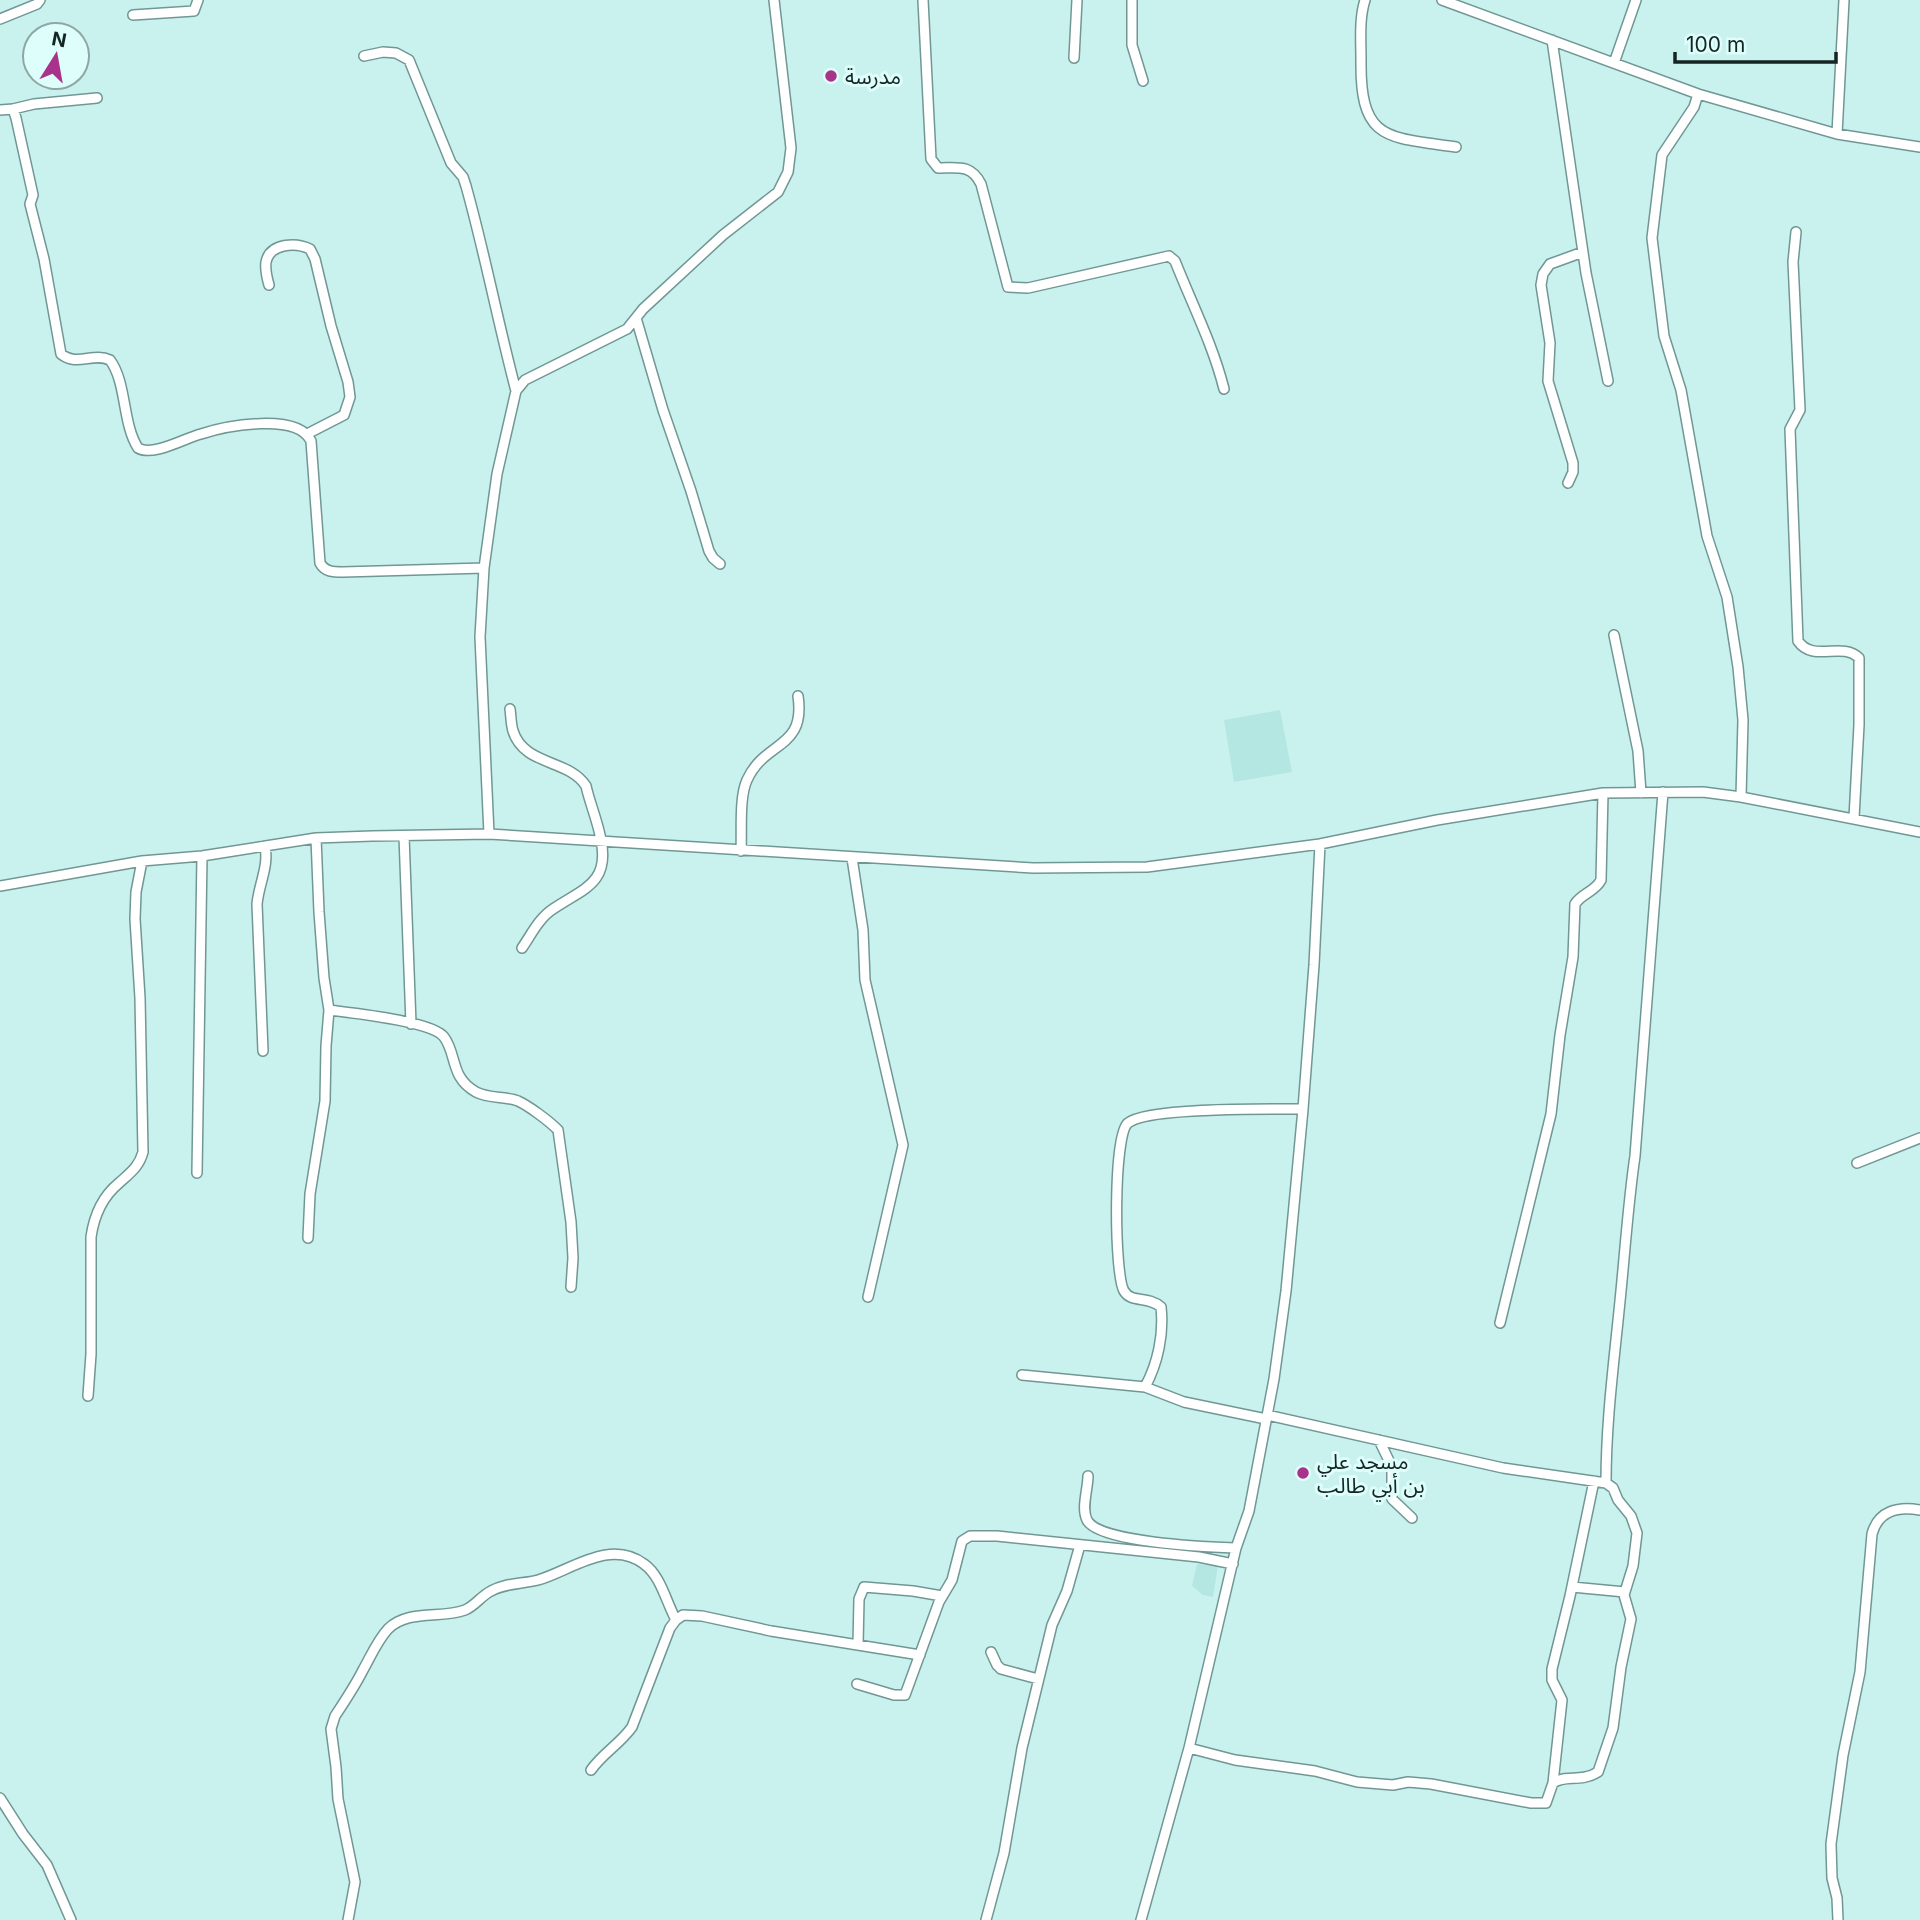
<svg xmlns="http://www.w3.org/2000/svg" width="1920" height="1920" font-family="Inter,'Noto Sans Arabic',sans-serif">
  <style>
    .built { fill: #b4e7e2 }
    .lines { fill: none; stroke-linecap: round; stroke-linejoin: round }
    .street-casing { stroke: #709794; stroke-width: 12 }
    .street { stroke: #fff; stroke-width: 9 }
    .poi-dot { fill: #a9338a; stroke: #ddfefb; stroke-width: 2.5 }
    .labels { text-anchor: middle; dominant-baseline: central; stroke-width: 6; stroke-linejoin: round; paint-order: stroke }
    .poi-label { font-size: 21px; fill: #152524; stroke: #ddfefb; text-anchor: start }
  </style>
  <rect width="100%" height="100%" fill="#c9f2ef"/>
  <!-- built -->
  <path class="built" d="M1280,710l12,62 -58,10 -10,-62z
    M1197,1564l21,2 -5,31 -10,-2 -11,-9z"/>
  <g class="lines">
    <!-- street casing -->
    <g class="street-casing">
      <path id="street" d="M923,0l8,159 7,9c20,0 33,-4 43,16l27,103 20,1 141,-32 6,5c17,43 38,84 49,128
        M1132,0v45l11,36
        M1365,0c-6,19 -4,40 -4,60 -1,81 25,77 95,87
        M1442,0l256,94 139,40 83,13
        M133,15l61,-4 4,-11
        M0,19l37,-15 3,-4
        M1552,40l34,233 22,108
        M364,56l19,-4 13,1 13,7 42,103 12,14 3,9c19,68 32,137 50,205
        M1074,58l3,-58
        M1614,63l22,-63
        M1698,94l-4,13 -32,48 -10,83 12,98 17,54 26,146 20,61 11,70 5,53 -2,77
        M13,109l21,-5 63,-6
        M0,110l13,-1 3,9 17,77 -3,9 14,55 17,95c16,13 32,-2 49,6 17,23 12,63 28,88 15,9 47,-10 63,-14 25,-8 96,-22 110,7l9,122c5,9 13,9 23,9l141,-4
        M1837,134l7,-134
        M1796,232l-3,30 7,148 -10,19 8,212c15,22 44,0 61,17v67l-5,93
        M269,285c-2,-7 -4,-16 -3,-23 4,-19 30,-20 44,-13l5,10 16,67 17,56 2,15 -6,18 -37,19
        M636,318l27,92 28,81 18,60 4,7 7,6
        M1568,483l5,-11v-9l-25,-82 2,-38 -9,-58 2,-11 7,-10 33,-12
        M1614,635l24,116 3,42
        M510,709c1,7 1,16 3,22 11,35 56,28 73,55 4,18 12,36 15,54 9,44 -19,49 -48,69 -14,9 -22,26 -31,39
        M489,834l-9,-197 4,-69 13,-94 19,-83 9,-11 102,-51 16,-20 80,-74 55,-43 10,-20 3,-24 -17,-148
        M404,836l7,188
        M741,851c1,-20 -2,-54 6,-71 18,-40 59,-30 51,-84
        M852,858l11,72 2,50 38,165 -35,152
        M0,886l142,-25 60,-5 114,-18 56,-2 117,-2 544,34 114,-1 173,-23 117,-24 166,-27 100,-1 38,5 179,35
        M329,1010c23,3 103,11 115,27 13,17 6,41 32,55 13,7 30,4 42,9 11,5 31,20 40,29l13,92 2,36 -2,29
        M263,1051l-6,-147c2,-21 12,-37 8,-58
        M1857,1163l63,-25
        M197,1173l5,-317
        M308,1238l2,-44 15,-93 1,-55 3,-36 -5,-32 -5,-66 -3,-74
        M1500,1323l51,-209 9,-79 13,-78 2,-53c7,-11 20,-12 26,-24l2,-87
        M1022,1375l123,12 39,15 82,17
        M1145,1387c13,-24 19,-53 16,-80 -14,-12 -29,-3 -37,-16 -10,-17 -11,-156 4,-168 19,-16 144,-14 175,-14
        M88,1396l3,-42v-117c3,-21 11,-40 28,-54 11,-10 20,-16 24,-31l-3,-154 -5,-79 1,-27 6,-31
        M1267,1415l236,53 103,15 7,5 5,12 13,16 6,17 -4,33 -9,29 7,24 -10,48 -8,61 -15,44c-18,11 -32,2 -45,11
        M1379,1440l13,27v32l20,19
        M1088,1476c0,13 -7,32 -1,44 11,23 123,27 149,28
        M1606,1483c0,-62 8,-121 14,-182 5,-49 8,-97 15,-145l28,-364
        M1572,1587l53,5
        M858,1645l1,-46 5,-12 49,4 29,5
        M991,1652l6,13 4,4 37,10
        M857,1684l37,11h11l34,-93 13,-22 10,-39 8,-5h27l202,21 34,7
        M1189,1748l46,12 80,11 42,11 36,3 15,-3 23,2 100,19h15l7,-20 9,-83 -10,-20v-11l18,-73 24,-115
        M591,1770c12,-17 29,-26 41,-43l38,-99 6,-8 7,-5 19,1 69,15 149,24
        M0,1798l23,36 24,31 24,55
        M348,1920l7,-38 -17,-83 -2,-32 -5,-38 4,-13c10,-15 20,-30 28,-46 8,-14 14,-29 25,-41 20,-20 53,-10 77,-19 10,-4 16,-14 26,-19 14,-8 31,-7 47,-11 32,-9 72,-42 106,-16 17,12 22,38 32,56
        M986,1920l18,-67 18,-105 30,-123 15,-34 13,-46
        M1141,1920l48,-172 47,-200 13,-37 25,-132 12,-88 17,-182 11,-144 6,-121
        M1838,1920l-1,-22 -5,-20 -1,-34 12,-89 17,-83 12,-138c6,-23 26,-28 48,-24"/>
    </g>
    <!-- street -->
    <use href="#street" class="street"/>
  </g>
  <!-- markers -->
  <g class="poi-dot">
    <circle cx="831" cy="76" r="7"/>
    <circle cx="1303" cy="1473" r="7"/>
  </g>
  <g class="labels">
    <!-- poi labels -->
    <g class="poi-label">
      <text x="845" y="76">مدرسة</text>
      <text x="1317" y="1461">مسجد علي<tspan x="1317" dy="24">بن أبي طالب</tspan></text>
    </g>
  </g>
  <!-- north arrow -->
  <g transform="translate(56 56) rotate(11)"><circle r="33" fill="#ddfefb" stroke="#8da7a5" stroke-width="2"/>
  <path d="M0-5L12 26L0 18L-12 26Z" fill="#a9338a"/>
  <text y="-10" font-size="19" font-weight="bold" text-anchor="middle" fill="#152524">N</text>
  </g>
  <!-- scale -->
  <path d="M1675 52v10h161v-10" fill="none" stroke="#152524" stroke-width="3.5"/>
  <text x="1686" y="52" font-size="21" fill="#152524" stroke="#ddfefb" stroke-width="5" paint-order="stroke">100 m</text>
</svg>
